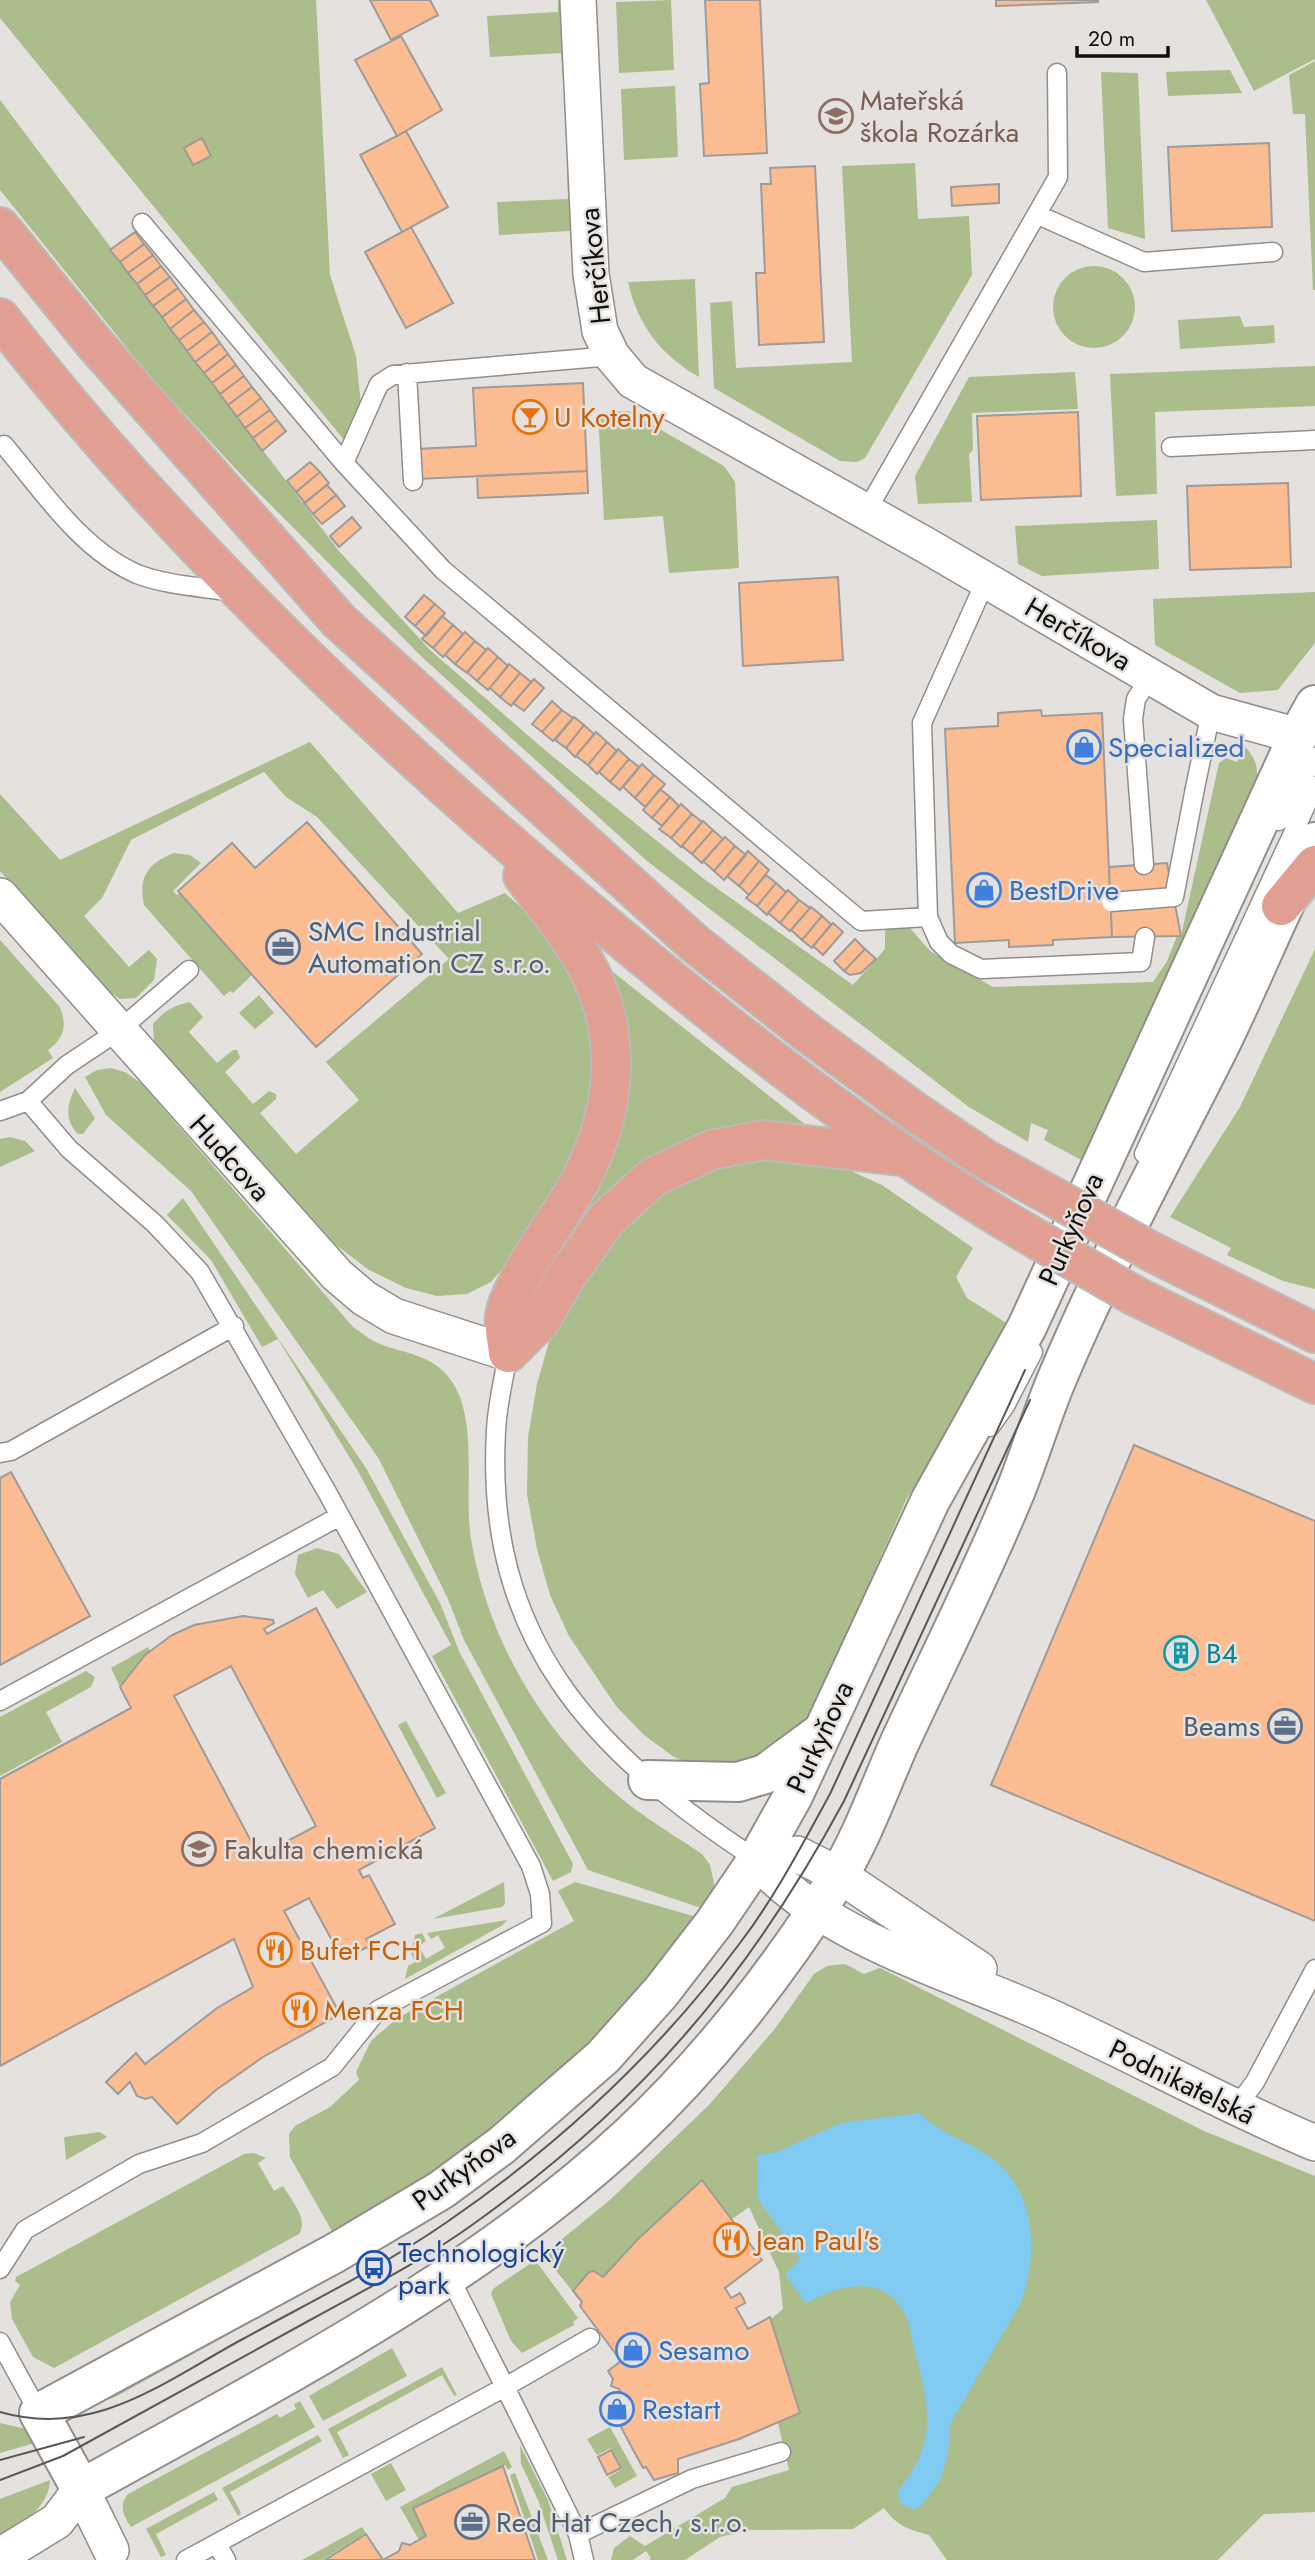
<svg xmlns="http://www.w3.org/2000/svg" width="1315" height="2560" font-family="Jost,sans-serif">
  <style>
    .green { fill: #aabd8a }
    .water { fill: #81caf1 }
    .building { fill: #fbbc91; stroke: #9e9b99; stroke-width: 2; fill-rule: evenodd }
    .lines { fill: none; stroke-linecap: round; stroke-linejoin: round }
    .service-casing { stroke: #918e8c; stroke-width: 21 }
    .minor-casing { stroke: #918e8c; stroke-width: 38 }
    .tertiary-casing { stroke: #918e8c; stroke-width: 42 }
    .trunk-casing { stroke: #bcbcbc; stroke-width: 42 }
    .service { stroke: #fff; stroke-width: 18 }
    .minor { stroke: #fff; stroke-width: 35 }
    .tertiary { stroke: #fff; stroke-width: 38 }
    .trunk { stroke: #e2a092; stroke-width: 38 }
    .tram { stroke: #5a5857; stroke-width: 2 }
    .service-bridge-casing { stroke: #918e8c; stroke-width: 21; stroke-linecap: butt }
    .trunk-bridge-casing { stroke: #bcbcbc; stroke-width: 42; stroke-linecap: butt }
    .service-bridge { stroke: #fff; stroke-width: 18 }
    .trunk-bridge { stroke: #e2a092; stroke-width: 38 }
    .labels { text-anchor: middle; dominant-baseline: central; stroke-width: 5; stroke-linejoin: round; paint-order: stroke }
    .education-label { font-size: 28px; fill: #785e54; stroke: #e4e1de; text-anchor: start }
    .street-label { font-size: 28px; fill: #111010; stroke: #e4e1de }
    .food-label { font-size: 28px; fill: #c56008; stroke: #e4e1de; text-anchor: start }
    .shop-label { font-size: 28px; fill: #366cbe; stroke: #e4e1de; text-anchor: start }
    .service-label { font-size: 28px; fill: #4e5e75; stroke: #e4e1de; text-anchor: start }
    .culture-label { font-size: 28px; fill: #0d838f; stroke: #e4e1de; text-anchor: start }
    .transit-label { font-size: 28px; fill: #164399; stroke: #e4e1de; text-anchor: start }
  </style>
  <rect width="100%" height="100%" fill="#e4e1de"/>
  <!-- green -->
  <path class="green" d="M0,0h316l14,275 26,81 5,49 -17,35 -344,-422z
    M558,0h5l5,81h-5l-2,-28 -71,4 -3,-41 71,-4z
    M671,0l3,70 -55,3 -3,-71z
    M1206,0h109v59l-61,32z
    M1315,61v229h-2l-8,-176h-12l-4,-39z
    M1230,70l12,23 -74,3 -2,-24z
    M1101,72l37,1 7,166 -37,-11z
    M675,86l3,71 -54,3 -3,-71z
    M0,100l338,450 92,100 116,101 158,128 149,106 32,-36v-22h24l21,24 63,36 160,-5 14,-21 10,-25h4l38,-173 7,-5 11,4 6,-17c14,13 16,24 13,42l-169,376 -43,-23 4,-10 -17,-7 -3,19 -59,-35 -322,-246 -224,-203 -177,-178 -99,-107 -147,-183z
    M915,163l3,56 51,-3 3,59 -107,183 -8,4 -17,-1 -126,-73 -4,-85 22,-2 4,67 116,-6 -10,-196z
    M567,171h6l4,91h-5l-2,-31 -71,4 -2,-33 71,-3z
    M1053 307a41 41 0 1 1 82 0a41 41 0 1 1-82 0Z
    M695,279l4,98c-38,-22 -61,-51 -71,-95z
    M1240,316l4,11 30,-2 1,18 -95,6 -2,-29z
    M1315,366v40l-160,6 2,82 -41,2 -6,-122z
    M1075,372l3,37 -106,4 1,37 -4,4 3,48 -54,2 -3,-28 54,-99z
    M628,411l96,55 11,16 4,86 -70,5 -6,-57 -59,4 -6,-107z
    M1157,520l2,49 -117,7 -24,-12 -3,-38z
    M1315,592v51l-37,47 -38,3 -85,-48 -2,-46z
    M310,742l148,171 47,-20 37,33 28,39 29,91 -8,69 -75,128 -25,29 -24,12 -30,2 -31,-8 -37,-18 -33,-25 -182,-201 -1,-20c12,-14 20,-18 37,-22l13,15 -14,15 28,31 16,-13h4l3,8 -15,14 28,32 16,-13 7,3v5l-16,14 36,41 63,-54 -33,-38 123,-103 -132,-142 -31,-20 -22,-25 -133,68 -29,58 -18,18 45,51 20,-17 8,9 -3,21 -18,18 -16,1 -13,-9 -107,-119v-77l60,66z
    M174,853l16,2 11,8 -28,28 4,4 3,-2 72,82 -19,18 -3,-2 -6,5 -80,-91c-6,-28 4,-42 30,-52z
    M0,940l59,66c9,18 5,33 -11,44l5,8 -53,34z
    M1315,949v340l-32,-8 -56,-26 4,-7 -61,-31 70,-110z
    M608,968l203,161 -80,3 -212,184 74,-126z
    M259,995l15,18 -19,16 -16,-16z
    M111,1068l14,4 16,11 212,244c10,7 20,15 32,19 22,7 45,10 61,28 35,38 17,116 25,165 17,103 75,200 156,264 24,19 50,34 75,51l8,11 6,27 -12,17 -116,-39 -124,-230 -16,-41 -69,-140 -188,-268 -85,-76 -21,-38 12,-7z
    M75,1088l20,30 -12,16h-5c-14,-15 -11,-29 -3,-46z
    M10,1137l15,4 10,10 -35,16v-28z
    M768,1153l76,15 38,17 91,63 -17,29 11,21 44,28 -105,174 -100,224 -62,42 -55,-3 -15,-6 -30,-22 -28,-29 -47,-70 -19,-41 -13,-46 -10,-55 1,-57 9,-53 14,-49 72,-115 70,-52z
    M183,1198l183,270 74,135 19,48 114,213 -2,8 -18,9 -121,-225 19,-11 -92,-172 -81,-134 -16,8 -51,-87 -44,-45z
    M317,1548l22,6 28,38 -30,17 -14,-19 -15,8 -13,-24 3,-19z
    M148,1647l2,4 -30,36 -9,-19z
    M86,1671l9,6 -4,10 -45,25 16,30 -62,34v-59z
    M406,1721l40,72 -9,5 -39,-73z
    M504,1882l1,22 -3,3 -69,12z
    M575,1882l118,34 10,9 -145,162 -220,155 -48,-85 -1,-23 6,-8 35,-19 29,-27 -3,-8 15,-31 25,-22 178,-98 -16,-30z
    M507,1920l-4,5 -98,54 3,-13 7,-4 -4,-9 4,-18 7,-2 4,8 -7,5 7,13 19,-11 -7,-13 -7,4 -4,-6z
    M845,1964l19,10 16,-6 324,163 111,45v336l-51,2 -46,46h-271l-18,-25c-20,-5 -33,-10 -45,-27l-31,21 -103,1 -30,7 -35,23h-36l2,-2 -5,-7 -13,9h-22l3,-12 16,-12 15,10 80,-48 7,-11 57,-17 -11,-47 22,-10 -29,-94 12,-10 -4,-37 -30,-65 -18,13 -29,-39 -64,58 -35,38 -9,-6 -5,1 -15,21 -29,-36v-4l66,-54 98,-94 65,-75 40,-56 13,-8z
    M100,2132l7,5 -41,23 -2,-23z
    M254,2153l12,5 -8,5 16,28 9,-5c8,14 26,33 16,48l-245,134 -21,-11 -21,-38 -2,-17 10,-17 -5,-4 1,-4 228,-123z
    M531,2263l7,1 40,54 -5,4 1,3 -52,28 -11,-12 -20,-47 2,-5z
    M336,2267l3,7 -224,123 -25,9z
    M392,2348l15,28 -84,45 -14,-25z
    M442,2367l15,28 -3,1 -12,-21 -105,57 12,23 -6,3 -15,-29z
    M300,2401l15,26 -184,100c-7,-10 -13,-22 -3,-33l149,-80 3,4 16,-9 -2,-5z
    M0,2423l30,7 8,12 -38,11z
    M610,2427l27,49 -22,12 -7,-11 14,-8 -11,-21 -14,7 -10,-16z
    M318,2435l4,6 -92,51 11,21 -3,3 -16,-28z
    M520,2445l28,55 19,60h-9l-20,-60 -17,-36z
    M504,2451l8,16 -4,3 -3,-5 -91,43 12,28 -7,4 -19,-33z
    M391,2463l15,27 -20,11 -15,-27z
    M515,2473l33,87h-10l-28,-85z
    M50,2480c-1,28 -29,44 -50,58v-39z
    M214,2492l4,8 -62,34 10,21 -5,2 -15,-28z
    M362,2527l4,6 -44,27h-20z"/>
  <!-- water -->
  <path class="water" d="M920,2113c20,21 42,25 67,42 50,32 53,103 32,151l-69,118 -2,30 -8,26 -19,26 -7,4 -14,-7 -2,-12c39,-48 32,-81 18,-136 -4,-13 -5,-30 -12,-42 -20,-40 -68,-28 -98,-9l-21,-30 15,-15 -42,-60 -1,-44 17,-2 67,-30z"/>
  <!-- building -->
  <path class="building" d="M370,0h60l8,15 -47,25z
    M705,0h55l7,153 -63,3 -4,-72 9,-1z
    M996,0h102v2l-102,4z
    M401,36l41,74 -45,26 -42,-76z
    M406,131l42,76 -46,25 -42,-77z
    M202,138l9,18 -18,9 -9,-17z
    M1269,143l3,84 -100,4 -4,-84z
    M815,166l9,176 -65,3 -3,-72h9l-4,-89h10l-1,-16z
    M999,184v19l-47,3 -1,-19z
    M411,227l42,76 -47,25 -41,-76z
    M135,232l9,12 -24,18 -10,-12z
    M144,244l9,11 -25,18 -8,-11z
    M153,255l8,11 -24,18 -9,-11z
    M161,266l9,11 -25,18 -8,-11z
    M170,277l8,11 -25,18 -8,-11z
    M178,288l8,11 -24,18 -9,-11z
    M186,299l8,11 -24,19 -8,-12z
    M194,310l10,12 -25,18 -9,-11z
    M204,322l8,10 -25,19 -8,-11z
    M212,332l8,11 -25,19 -8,-11z
    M220,343l8,11 -24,19 -9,-11z
    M228,354l8,11 -24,18 -8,-10z
    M236,365l8,11 -24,18 -8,-11z
    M244,376l8,11 -24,18 -8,-11z
    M583,383l4,88 -169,8 -2,-30 60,-3 -3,-58z
    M252,387l9,11 -24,19 -9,-12z
    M261,398l9,12 -25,18 -8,-11z
    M270,410l7,10 -24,18 -8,-10z
    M1078,412l3,84 -100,4 -4,-84z
    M277,420l9,11 -24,20 -9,-13z
    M310,462l10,10 -24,20 -9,-11z
    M587,471l1,22 -110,5 -1,-22z
    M320,472l9,11 -24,20 -9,-11z
    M1288,483l3,84 -101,3 -3,-84z
    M327,485l9,10 -23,19 -9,-11z
    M336,495l9,11 -23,18 -9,-10z
    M352,517l9,11 -22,19 -9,-11z
    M838,577l5,83 -100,6 -4,-83z
    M424,595l11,9 -20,22 -10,-9z
    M435,604l10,9 -19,23 -11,-10z
    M442,616l11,9 -20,23 -11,-9z
    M453,625l10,9 -20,23 -10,-9z
    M465,632l10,9 -20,23 -10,-9z
    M475,641l11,9 -19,23 -12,-9z
    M488,648l10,9 -21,24 -10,-9z
    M498,657l10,9 -20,24 -11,-9z
    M509,664l11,9 -20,24 -10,-9z
    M520,673l11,9 -20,24 -11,-9z
    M534,679l10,9 -20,23 -11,-8z
    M552,701l10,9 -20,22 -10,-8z
    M562,710l11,8 -20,23 -11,-9z
    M1041,710l1,6 60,-3 10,224 -59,3v5l-44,2v-7l-54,3 -10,-214 53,-3v-13z
    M574,717l10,8 -18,23 -11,-8z
    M584,725l10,9 -19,23 -9,-9z
    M596,732l11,10 -19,23 -12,-9z
    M607,742l10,9 -20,23 -9,-9z
    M618,749l11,10 -19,23 -11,-10z
    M629,759l10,8 -19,23 -10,-8z
    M642,764l12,11 -19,23 -12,-11z
    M654,775l11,9 -20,23 -10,-9z
    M660,789l10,8 -18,21 -9,-8z
    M670,797l9,9 -17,20 -10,-8z
    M681,804l11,10 -21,24 -12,-9z
    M692,814l10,8 -21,25 -10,-9z
    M703,821l10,9 -21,24 -10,-8z
    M307,822l115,132 -106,93 -138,-156 54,-48 23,25z
    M713,830l10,9 -21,24 -10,-9z
    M725,837l10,9 -21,25 -11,-10z
    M735,846l11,9 -22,25 -10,-9z
    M748,851l11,10 -20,25 -12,-10z
    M759,861l10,9 -20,25 -10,-9z
    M1167,863l14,73 -69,1 -3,-70z
    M766,875l10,8 -19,23 -11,-8z
    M776,883l10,9 -19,23 -10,-9z
    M788,890l11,10 -19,23 -12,-10z
    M799,900l11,8 -20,23 -10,-8z
    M811,907l11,9 -20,24 -11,-10z
    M822,916l9,8 -19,24 -10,-8z
    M833,923l10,9 -20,23 -10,-9z
    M855,939l10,10 -21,22 -10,-10z
    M865,949l11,10 -15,14 -11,2 -6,-4z
    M1134,1445l181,76v400l-324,-136z
    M11,1472l79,144 -90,49v-187z
    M316,1608l119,220 -76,42 4,8 6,-3 26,49 -29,15 4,7 -28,13 -33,-61 -25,13 56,103 -77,43 -47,33 -39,34 -25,-27 -7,2 -8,-3 -7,-14 -12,12 -12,-12 30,-29 9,11 72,-56 36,-21 -19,-48 -234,127v-287l131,-71 -11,-21 25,-32 27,-20 22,-10 49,-9 30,4 1,3 -10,6 3,5zM231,1666l85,160 -57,30 -85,-160z
    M702,2180l60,80 -37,28 6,10 9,-5 3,5 2,5 -9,5 12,21 22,-12 30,96 -61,26 -61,20v14l-24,7 -8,-13 -3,1 -34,-63 14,-8 -4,-8 -8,-3 2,-7 -5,-8 13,-10 -41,-55 2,-4 -9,-11 16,-19 5,-1 9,6 35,-38z
    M611,2450l10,18 -14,7 -9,-18z
    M503,2466l32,94h-152l16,-9 3,-8 8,2 16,-9 -13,-28z
    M366,2534l17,26h-58z"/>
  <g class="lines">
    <!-- service casing -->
    <g class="service-casing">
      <path id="service" d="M1038,215l106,47 129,-10
        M142,223l202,240
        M612,356l-219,19 -14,9 -35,79 99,107 418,351 67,-4
        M407,373l6,108
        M4,445c38,45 77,105 133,129 28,11 65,13 95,18
        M1171,447l144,-7
        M866,512l192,-335 -1,-104
        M986,580l-64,143 6,194 11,25 12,12 30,15 160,-7 4,-25
        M1195,788l16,-76
        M1279,821l36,-64
        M1144,865l-11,-146 3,-20 15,-23
        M0,1111l28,-10
        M1144,1154l171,-368
        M508,1353c-4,26 -11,52 -12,78 -12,209 98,322 261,429
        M990,1427l15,-21 28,-54
        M0,1453l11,-2 223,-125
        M0,1701l340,-185
        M1234,2110l21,-28 60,-113
        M0,2269l25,-39 114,-66 63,-21 130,-76 46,-57 164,-87 -2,-29 -9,-28 -204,-374 -127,-220 -45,-48 -86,-75 -41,-48 39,-36 51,-34 71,-61
        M590,2338l-85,49 73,147 114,-55 89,-27
        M0,2342l39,71
        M578,2534l6,26
        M217,2544l9,16
        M186,2560l319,-173 -56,-111"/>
    </g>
    <!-- minor casing -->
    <g class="minor-casing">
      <path id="minor" d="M578,0l13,274 9,57 12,25 21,25 296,166 282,165 87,24
        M0,896l337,379 27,23 30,18 114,37
        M757,1860c68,79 200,114 293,157 90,41 175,88 265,126
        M757,1860l40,-6 42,21 140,94
        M0,2556l57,-35 24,-32 30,61"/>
    </g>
    <!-- tertiary casing -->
    <g class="tertiary-casing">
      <path id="tertiary" d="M1315,705l-17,31 -271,591 -97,174 -137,295 -36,64 -42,62 -54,70 -58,65 -101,88 -61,45 -106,63 -296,160 42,76c185,-103 391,-207 547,-352 79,-74 151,-165 208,-257 26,-42 43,-91 63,-136 39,-84 81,-167 116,-252 15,-37 26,-75 41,-111 48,-115 108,-224 164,-336 33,-67 60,-137 95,-203
        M648,1780l90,2 27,-8 57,-42"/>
    </g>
    <!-- trunk casing -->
    <g class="trunk-casing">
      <path id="trunk" d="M0,227l95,117 244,277 355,322 111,88 110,81 70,47 74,41
        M0,318c168,217 377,416 587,592 144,121 290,237 453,331
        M1281,906l34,-41
        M1154,1253l161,80
        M1135,1296l180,88
        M508,1353c-1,-12 -5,-26 -3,-38 5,-27 40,-78 56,-102 51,-75 70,-167 24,-250 -17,-31 -41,-59 -62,-87
        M508,1353l33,-33 25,-43 40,-57 47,-43 58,-27 52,-10 137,16"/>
    </g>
    <!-- service -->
    <use href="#service" class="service"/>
    <!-- minor -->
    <use href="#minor" class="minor"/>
    <!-- tertiary -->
    <use href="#tertiary" class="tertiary"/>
    <!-- trunk -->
    <use href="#trunk" class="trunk"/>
    <!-- tram -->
    <path class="tram" d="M0,2412c93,27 162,-29 241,-72 69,-38 141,-73 206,-118 113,-78 212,-170 293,-279 35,-46 62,-98 90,-149l195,-424
      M0,2460l84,-23
      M0,2480l63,-24c83,-46 166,-92 249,-137 54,-30 110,-58 160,-94 165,-117 276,-246 372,-424l186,-401"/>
    <!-- service-bridge casing -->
    <g class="service-bridge-casing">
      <path id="service-bridge" d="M1111,902l63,-5 21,-109"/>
    </g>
    <!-- trunk-bridge casing -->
    <g class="trunk-bridge-casing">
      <path id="trunk-bridge" d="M1059,1200l95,53
        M1040,1241l95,55"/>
    </g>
    <!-- service-bridge -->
    <use href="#service-bridge" class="service-bridge"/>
    <!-- trunk-bridge -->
    <use href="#trunk-bridge" class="trunk-bridge"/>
  </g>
  <!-- icons -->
  <defs>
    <g id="school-ring" transform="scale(1.75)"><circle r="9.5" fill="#e4e1de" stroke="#8d6e63" stroke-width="1.5"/><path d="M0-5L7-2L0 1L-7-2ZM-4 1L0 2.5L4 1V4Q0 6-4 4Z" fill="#8d6e63"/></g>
    <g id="bar-ring" transform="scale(1.75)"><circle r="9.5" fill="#e4e1de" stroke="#e8710a" stroke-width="1.5"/><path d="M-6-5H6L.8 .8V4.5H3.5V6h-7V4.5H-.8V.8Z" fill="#e8710a"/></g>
    <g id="shop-ring" transform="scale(1.75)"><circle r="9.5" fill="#e4e1de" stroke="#3f7fe0" stroke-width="1.5"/><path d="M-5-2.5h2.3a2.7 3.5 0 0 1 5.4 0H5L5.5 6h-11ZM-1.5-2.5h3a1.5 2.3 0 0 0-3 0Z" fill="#3f7fe0"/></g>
    <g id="office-ring" transform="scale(1.75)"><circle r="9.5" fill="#e4e1de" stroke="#5c6f8a" stroke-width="1.5"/><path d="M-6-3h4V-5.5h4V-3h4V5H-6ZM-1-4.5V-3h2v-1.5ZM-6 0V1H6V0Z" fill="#5c6f8a"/></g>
    <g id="building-ring" transform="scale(1.75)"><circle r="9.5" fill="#e4e1de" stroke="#0f9aa8" stroke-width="1.5"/><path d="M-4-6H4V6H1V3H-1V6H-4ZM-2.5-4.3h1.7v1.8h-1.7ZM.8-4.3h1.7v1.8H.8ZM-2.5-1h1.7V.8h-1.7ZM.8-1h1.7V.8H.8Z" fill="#0f9aa8"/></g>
    <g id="university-ring" transform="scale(1.75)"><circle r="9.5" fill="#e4e1de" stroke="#8d6e63" stroke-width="1.5"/><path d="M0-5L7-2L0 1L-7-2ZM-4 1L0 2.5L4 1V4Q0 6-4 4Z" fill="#8d6e63"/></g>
    <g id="restaurant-ring" transform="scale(1.75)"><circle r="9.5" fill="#e4e1de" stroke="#e8710a" stroke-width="1.5"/><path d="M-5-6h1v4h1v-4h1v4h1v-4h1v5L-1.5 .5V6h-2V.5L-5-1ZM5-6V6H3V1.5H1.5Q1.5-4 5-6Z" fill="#e8710a"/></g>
    <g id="bus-ring" transform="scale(1.75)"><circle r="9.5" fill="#e4e1de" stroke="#1a4fb4" stroke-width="1.5"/><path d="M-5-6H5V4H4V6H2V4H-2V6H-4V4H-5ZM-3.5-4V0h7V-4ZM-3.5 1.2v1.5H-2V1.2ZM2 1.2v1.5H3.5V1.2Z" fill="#1a4fb4"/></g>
  </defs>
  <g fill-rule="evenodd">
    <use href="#school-ring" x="836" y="116"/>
    <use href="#bar-ring" x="530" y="417"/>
    <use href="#shop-ring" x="1084" y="747"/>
    <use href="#shop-ring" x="984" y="890"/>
    <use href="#office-ring" x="283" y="947"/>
    <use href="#building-ring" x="1181" y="1653"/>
    <use href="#office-ring" x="1285" y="1726"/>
    <use href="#university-ring" x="199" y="1849"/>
    <use href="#restaurant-ring" x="275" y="1950"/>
    <use href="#restaurant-ring" x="300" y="2010"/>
    <use href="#restaurant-ring" x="731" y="2240"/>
    <use href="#bus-ring" x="374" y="2268"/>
    <use href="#shop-ring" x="633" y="2350"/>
    <use href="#shop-ring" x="617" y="2409"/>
    <use href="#office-ring" x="472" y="2522"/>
  </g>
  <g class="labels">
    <!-- education labels -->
    <g class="education-label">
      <text x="860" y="100">Mateřská<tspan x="860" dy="32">škola Rozárka</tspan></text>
      <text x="224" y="1849">Fakulta chemická</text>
    </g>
    <!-- street labels -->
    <g class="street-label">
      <text transform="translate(595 266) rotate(-96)">Herčíkova</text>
      <text transform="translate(1078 634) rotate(30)">Herčíkova</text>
      <text transform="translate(230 1158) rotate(48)">Hudcova</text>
      <text transform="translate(1071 1229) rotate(-66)">Purkyňova</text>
      <text transform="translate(820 1737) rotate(-65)">Purkyňova</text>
      <text transform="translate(1182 2082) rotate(26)">Podnikatelská</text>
      <text transform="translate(464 2169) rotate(-36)">Purkyňova</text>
    </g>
    <!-- food labels -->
    <g class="food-label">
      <text x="554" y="417">U Kotelny</text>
      <text x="300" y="1950">Bufet FCH</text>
      <text x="324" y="2010">Menza FCH</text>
      <text x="756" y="2240">Jean Paul's</text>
    </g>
    <!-- shop labels -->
    <g class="shop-label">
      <text x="1108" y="747">Specialized</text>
      <text x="1009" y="890">BestDrive</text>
      <text x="658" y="2350">Sesamo</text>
      <text x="642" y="2409">Restart</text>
    </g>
    <!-- service labels -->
    <g class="service-label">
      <text x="308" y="931">SMC Industrial<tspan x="308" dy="32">Automation CZ s.r.o.</tspan></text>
      <text x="1260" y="1726" text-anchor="end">Beams</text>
      <text x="496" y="2522">Red Hat Czech, s.r.o.</text>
    </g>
    <!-- culture labels -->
    <g class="culture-label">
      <text x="1206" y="1653">B4</text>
    </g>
    <!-- transit labels -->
    <g class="transit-label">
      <text x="398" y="2252">Technologický<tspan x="398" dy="32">park</tspan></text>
    </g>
  </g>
  <!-- scale -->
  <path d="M1077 46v10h91v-10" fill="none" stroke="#111010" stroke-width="3.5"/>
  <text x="1088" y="46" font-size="21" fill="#111010" stroke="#e4e1de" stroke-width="5" paint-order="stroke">20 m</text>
</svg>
